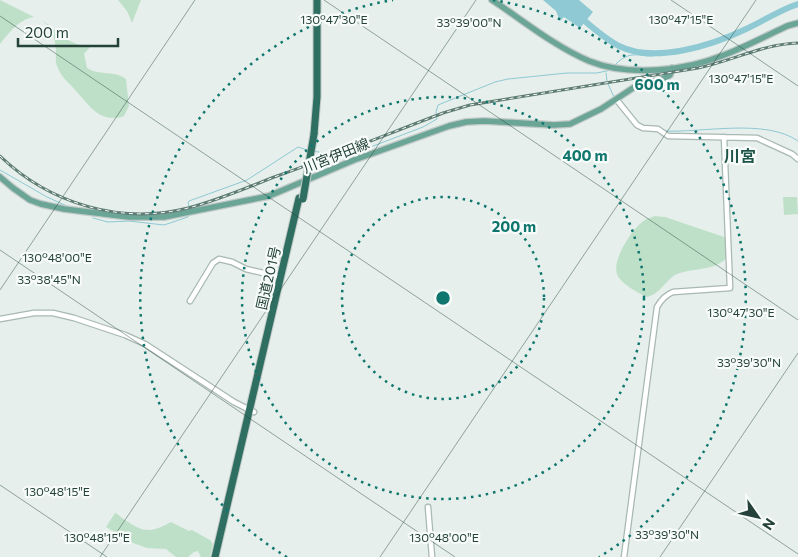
<svg xmlns="http://www.w3.org/2000/svg" width="798" height="557" font-family="Commissioner,'Noto Sans JP',sans-serif">
  <style>
    .green { fill: #bfe0c8 }
    .water { fill: #8ec9d4 }
    .lines { fill: none; stroke-linecap: round; stroke-linejoin: round }
    .stream { stroke: #8ec9d4; stroke-width: 1 }
    .river { stroke: #8ec9d4; stroke-width: 6 }
    .minor-casing { stroke: #a8b8b2; stroke-width: 7 }
    .major-casing { stroke: #c2cac8; stroke-width: 8 }
    .highway-casing { stroke: #c2cac8; stroke-width: 9 }
    .minor { stroke: #fff; stroke-width: 4.5 }
    .major { stroke: #6aa596; stroke-width: 5.5 }
    .highway { stroke: #2f6f62; stroke-width: 7 }
    .rail-casing { stroke: #5f7d75; stroke-width: 3 }
    .rail { stroke: #f7fbf9; stroke-width: 1; stroke-dasharray: 4; stroke-linecap: butt }
    .highway-bridge-casing { stroke: #c2cac8; stroke-width: 9; stroke-linecap: butt }
    .highway-bridge { stroke: #2f6f62; stroke-width: 7 }
    .ticks { fill: none; stroke: #24423a; stroke-width: 1; stroke-opacity: 0.45 }
    .ring { fill: none; stroke: #0f766e; stroke-width: 2.5; stroke-dasharray: 2.5 5 }
    .labels { text-anchor: middle; dominant-baseline: central; stroke-width: 4.5; stroke-linejoin: round; paint-order: stroke }
    .street-label { font-size: 14px; fill: #24423a; stroke: #f7fbf9 }
    .quarter-label { font-size: 16px; font-weight: bold; fill: #1f5548; stroke: #f7fbf9 }
    .ticks-label { font-size: 12px; text-anchor: middle; fill: #24423a; stroke: #f7fbf9; stroke-width: 4.5; stroke-linejoin: round; paint-order: stroke }
    .centre { fill: #0f766e; stroke: #f7fbf9; stroke-width: 2.5 }
    .ring-label { font-size: 15px; text-anchor: middle; font-weight: bold; fill: #0f766e; stroke: #f7fbf9; stroke-width: 4.5; stroke-linejoin: round; paint-order: stroke }
  </style>
  <rect width="100%" height="100%" fill="#e6efeb"/>
  <!-- green -->
  <path class="green" d="M0,0l34,17c-15,2 -25,16 -34,27z
    M118,0h23l-9,23 -5,-12z
    M42,20c14,9 31,30 50,25l-8,9 3,14c12,8 27,2 39,11l3,27 -5,10c-24,8 -34,-10 -48,-25 -7,-8 -15,-14 -19,-25 -2,-4 -1,-7 -1,-11 0,-15 -3,-26 -14,-35z
    M783,197h14l1,17 -14,1z
    M655,216l10,1 59,20c5,3 8,7 6,13 -5,22 -36,17 -53,24 -11,5 -16,20 -30,23 -9,-4 -27,-14 -30,-23 -5,-14 14,-43 24,-51 4,-4 9,-5 14,-7z
    M115,513c5,2 6,5 10,7 19,13 26,13 46,2l18,9 3,-1 18,10 3,4 -3,13h-9l-3,-6 -4,1 -6,5h-12l-10,-8 -19,-1 -14,-5 -27,-16z"/>
  <!-- water -->
  <path class="water" d="M543,0h36l14,12 -13,16 -16,-11 -4,4 -4,-10z"/>
  <g class="lines">
    <!-- stream -->
    <path class="stream" d="M615,65c19,-21 31,-1 48,-13
      M606,73l1,8
      M608,84l6,13
      M632,122c7,9 15,9 25,9
      M664,131c38,2 102,-13 134,10
      M314,151l13,3 16,-6 5,5 20,-5 55,-21 14,-8 -1,-7 2,-7 57,-23 13,-3 59,-6h30l14,-3
      M0,170l47,27 22,10
      M190,209l-2,-6 1,-2 58,-21 51,-33 9,3
      M93,218l15,4 21,-1 35,4 24,-8 2,-4"/>
    <!-- river -->
    <path class="river" d="M579,16c13,11 26,23 40,30 36,18 94,-1 127,-17 18,-8 33,-19 52,-25"/>
    <!-- minor casing -->
    <g class="minor-casing">
      <path id="minor" d="M616,99l21,26 6,3 15,1 10,7 89,2 35,16 6,5
        M190,301l23,-38 6,-4 13,3 14,7 30,7
        M0,319l34,-6h19l21,5 51,17 20,9 89,58 20,10
        M428,507l4,50
        M624,557l33,-250c4,-7 8,-12 16,-15l57,-4 -6,-151"/>
    </g>
    <!-- major casing -->
    <g class="major-casing">
      <path id="major" d="M492,0c32,21 62,46 97,61 40,16 96,10 135,-6 21,-8 42,-19 63,-29l11,-3
        M0,177l13,11 17,12 11,4 23,5 65,8h35l105,-21 85,-36 95,-34 17,-4 18,-1 70,4 16,-1 31,-15 35,-23 7,-3 16,-2 11,-6 2,-7"/>
    </g>
    <!-- highway casing -->
    <g class="highway-casing">
      <path id="highway" d="M314,134l3,-37v-97
        M215,557l84,-359"/>
    </g>
    <!-- minor -->
    <use href="#minor" class="minor"/>
    <!-- major -->
    <use href="#major" class="major"/>
    <!-- highway -->
    <use href="#highway" class="highway"/>
    <!-- rail casing -->
    <g class="rail-casing">
      <path id="rail" d="M0,156c50,48 121,69 188,52 31,-8 60,-21 89,-32 56,-20 111,-42 166,-63l27,-8 228,-37c34,-7 65,-24 100,-25"/>
    </g>
    <!-- rail -->
    <use href="#rail" class="rail"/>
    <!-- highway-bridge casing -->
    <g class="highway-bridge-casing">
      <path id="highway-bridge" d="M303,199l11,-65"/>
    </g>
    <!-- highway-bridge -->
    <use href="#highway-bridge" class="highway-bridge"/>
  </g>
  <!-- ticks -->
  <path class="ticks" d="M324,0l474,320M671,0l127,86M0,16l798,538M0,250l455,307M0,290l195,-290M0,485l107,72M100,557l376,-557M380,557l376,-557M660,557l138,-204"/>
  <!-- distance rings -->
  <g class="ring">
    <circle cx="443" cy="298" r="101"/>
    <circle cx="443" cy="298" r="201"/>
    <path d="M287 557A302 302 0 0 1 393 0M493 0A302 302 0 0 1 599 557"/>
  </g>
  <g class="labels">
    <!-- street labels -->
    <g class="street-label">
      <text transform="translate(336 155) rotate(-22)">川宮伊田線</text>
      <text transform="translate(268 278) rotate(-77)">国道201号</text>
    </g>
    <!-- quarter labels -->
    <g class="quarter-label">
      <text x="740" y="155">川宮</text>
    </g>
  </g>
  <g class="ticks-label">
    <text x="334" y="24">130°47'30"E</text>
    <text x="681" y="24">130°47'15"E</text>
    <text x="469" y="27">33°39'00"N</text>
    <text x="741" y="83">130°47'15"E</text>
    <text x="57" y="262">130°48'00"E</text>
    <text x="49" y="284">33°38'45"N</text>
    <text x="741" y="317">130°47'30"E</text>
    <text x="749" y="367">33°39'30"N</text>
    <text x="57" y="496">130°48'15"E</text>
    <text x="667" y="539">33°39'30"N</text>
    <text x="97" y="542">130°48'15"E</text>
    <text x="444" y="542">130°48'00"E</text>
  </g>
  <circle cx="443" cy="298" r="8" class="centre"/>
  <g class="ring-label">
    <text x="657" y="90">600 m</text>
    <text x="585" y="161">400 m</text>
    <text x="514" y="232">200 m</text>
  </g>
  <!-- north arrow -->
  <g transform="translate(758 517) rotate(124)" stroke="#f7fbf9" stroke-width="4" paint-order="stroke">
  <path d="M0-4L9 19L0 12L-9 19Z" fill="#24423a"/>
  <text y="-8" font-size="14" font-weight="bold" text-anchor="middle" fill="#24423a">N</text>
  </g>
  <!-- scale -->
  <path d="M18 38v8h100v-8" fill="none" stroke="#24423a" stroke-width="2.5"/>
  <text x="25" y="38" font-size="15" fill="#24423a" stroke="#f7fbf9" stroke-width="4" paint-order="stroke">200 m</text>
</svg>
